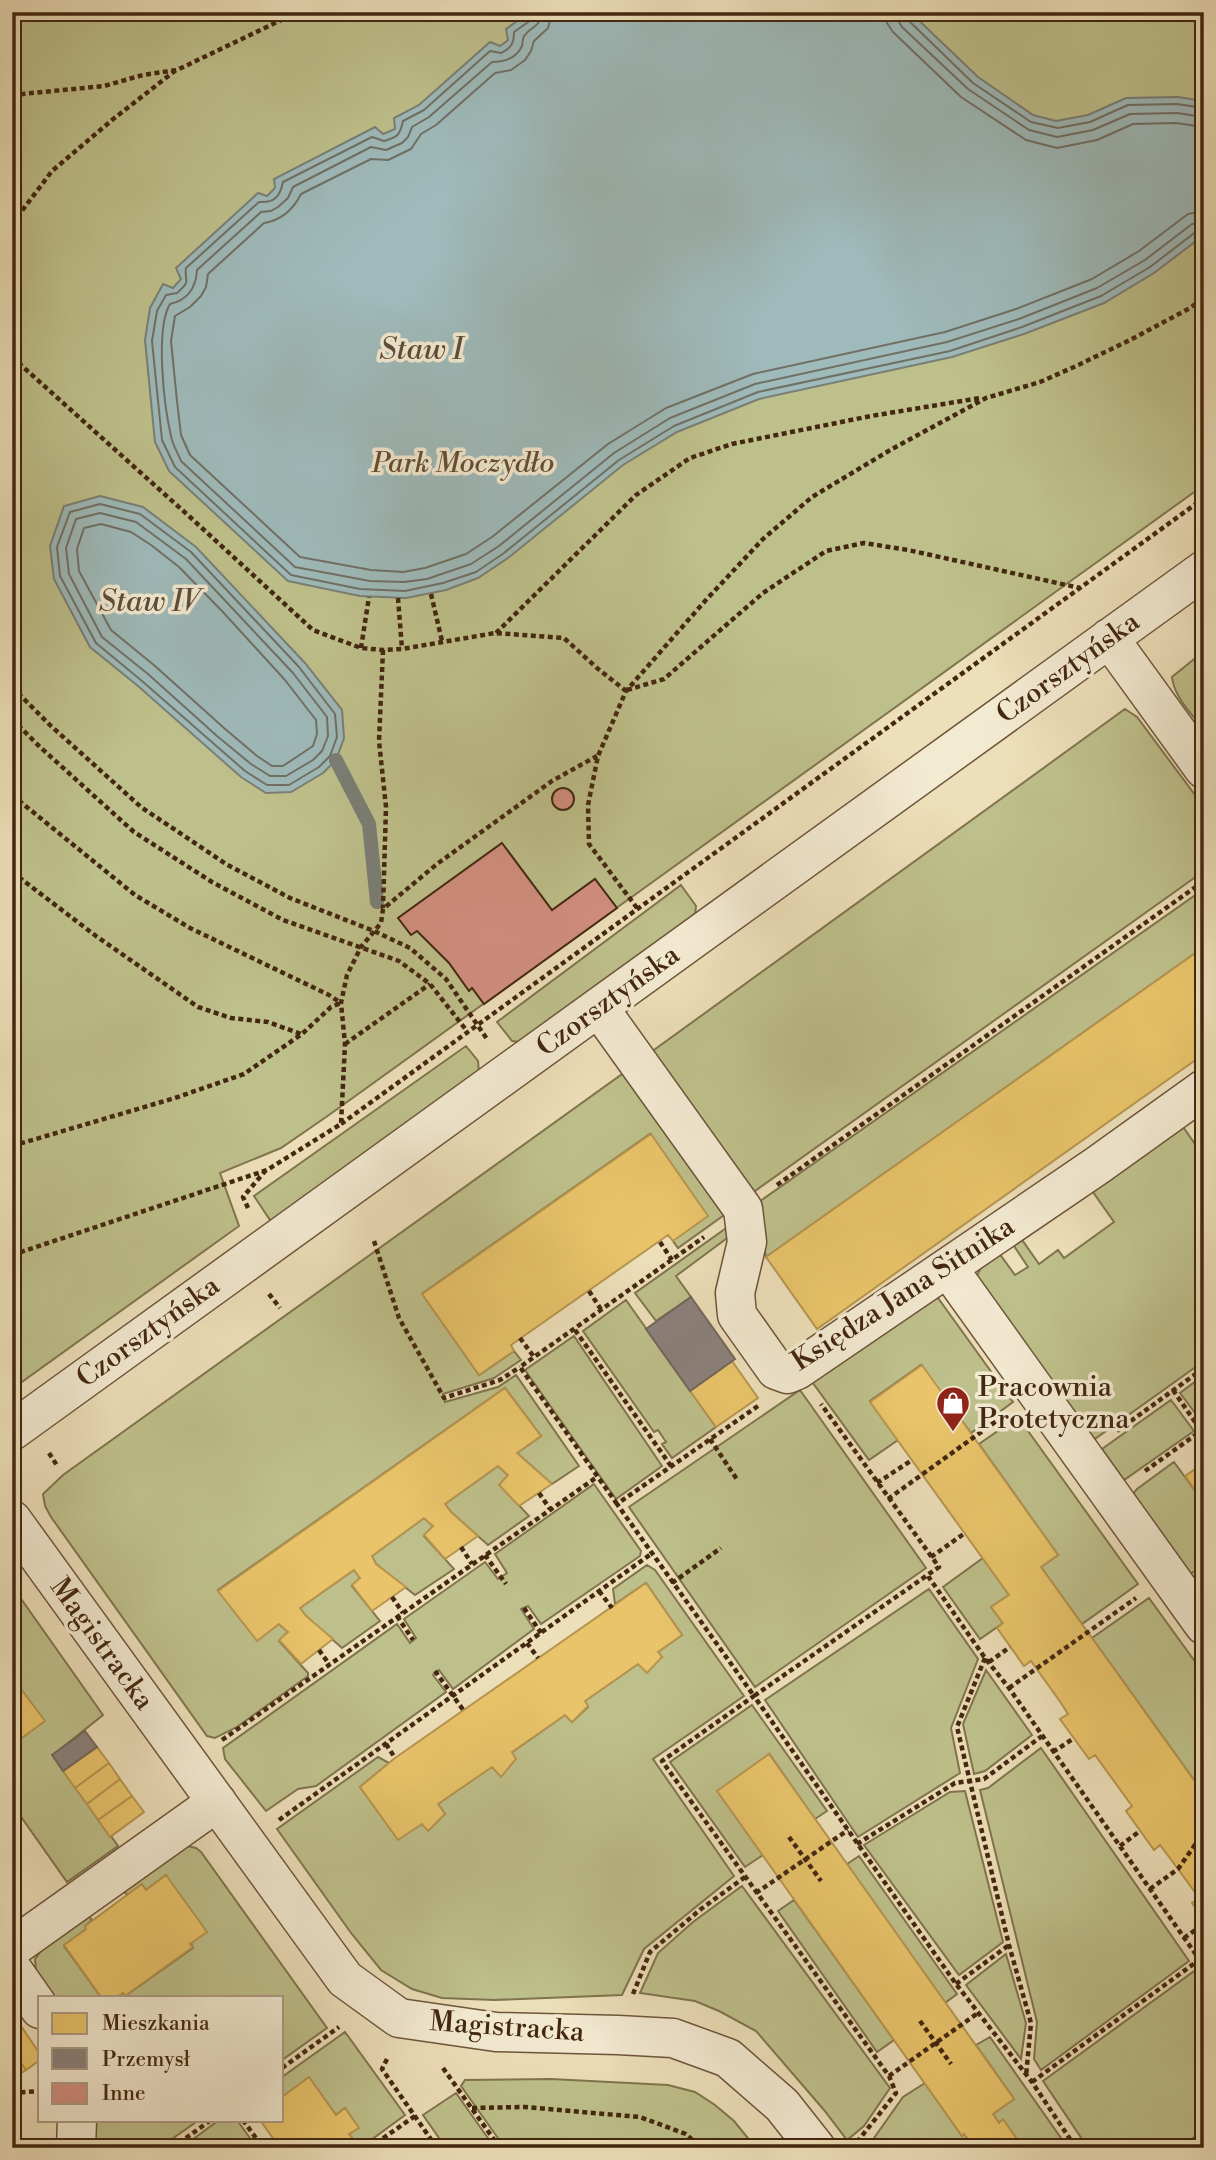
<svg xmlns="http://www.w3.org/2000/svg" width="1216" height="2160" font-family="'Libre Bodoni',serif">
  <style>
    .green { fill: #bec08b; stroke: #80744e; stroke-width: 2 }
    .water { fill: #9ebaba; stroke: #7a7f76; stroke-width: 2 }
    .homes { fill: #e9c46a; stroke: #b7954f; stroke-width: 2 }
    .industry { fill: #8a817c; stroke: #75665c; stroke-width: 2 }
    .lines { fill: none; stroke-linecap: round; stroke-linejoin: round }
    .shore { stroke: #707065; stroke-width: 2 }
    .stream { stroke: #7a7f76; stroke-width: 14 }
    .building { fill: #d28f81; stroke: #432710; stroke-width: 2 }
    .street-casing { stroke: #6e553a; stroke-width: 41 }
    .path { stroke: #432710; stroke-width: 4.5; stroke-dasharray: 5 3.5; stroke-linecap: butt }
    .street { stroke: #f3ead2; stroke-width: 38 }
    .labels { text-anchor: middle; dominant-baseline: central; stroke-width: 7; stroke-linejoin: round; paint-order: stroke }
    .park-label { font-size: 28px; font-style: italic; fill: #624d2f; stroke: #f3ead2 }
    .street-label { font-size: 28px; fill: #432710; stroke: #f3ead2 }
    .poi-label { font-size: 28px; fill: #432710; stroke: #f3ead2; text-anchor: start }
    .water-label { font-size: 30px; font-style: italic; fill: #5a4c3a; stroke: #f3ead2 }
  </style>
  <rect width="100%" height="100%" fill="#eddfb9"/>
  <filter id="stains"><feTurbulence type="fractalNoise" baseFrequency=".00286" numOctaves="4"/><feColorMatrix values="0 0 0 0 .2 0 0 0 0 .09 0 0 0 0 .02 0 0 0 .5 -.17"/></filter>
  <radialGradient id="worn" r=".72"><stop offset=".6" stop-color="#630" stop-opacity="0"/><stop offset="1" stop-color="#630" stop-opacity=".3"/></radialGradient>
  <!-- green -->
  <path class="green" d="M12,12h1192v473l-875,630 -48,33 -61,25 19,53 -227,163z
    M1204,651v79c-12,-16 -30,-33 -32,-53z
    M1125,709l12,8 67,90v64l-456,325 -101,-141z
    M681,885l15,21 -1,10 -175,126 -8,-1 -15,-19z
    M1204,889v58l-438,310 -10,-53z
    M466,1046l12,15 1,12 -207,150 -18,-27z
    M625,1072l102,141 -49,35 -5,-7 -23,-107 -227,159 56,82 35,-24 7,9 -27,18 -51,16 2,8 53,-15 18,-12 63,91 -27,18 -35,-31 24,-17 -36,-48 -287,202 39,50 22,-16 9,8 -9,9 29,32v3l-71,51 -22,11 -8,-2 -156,-219 -6,-11 -2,-12 20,-19z
    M1179,1121l25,36v204l-119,85 -110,-167 13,-24 8,-6 19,26 13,-8 -18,-27 8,-6 21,30 19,-14 6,8 50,-36 -26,-37z
    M732,1224l-2,12 -54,40 15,21 -35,24 -21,-28z
    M933,1295l5,3 75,104 -42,31 -50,-68 -51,36 28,39 -29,20 -59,-81z
    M626,1300l90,127 -44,31 -10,-14 4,-2 -8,-12 -4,2 -71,-101z
    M574,1336l88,130 -46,33 -91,-129z
    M1204,1375l-2,9 2,3v38l-24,-32z
    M800,1390l126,178 -171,119 -126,-180z
    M1171,1400l23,31 -70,49 -22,-31z
    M1018,1417l120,167 -56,40 -41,-57 17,-12 -79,-111z
    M1174,1462l30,41v61l-23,17 -55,-78 11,-14z
    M498,1466l10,9 -8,10 29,31 -41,29 -37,-33 -6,-8z
    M594,1484l47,67 -1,5 -99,68 -13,-18 -7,3 13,20 -81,60 -14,-19 -6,5 13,17 -130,94 -18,3 -32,22 -41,-52 -2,-11 174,-124 13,19 6,-5 -12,-19 81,-57 13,17 9,-6 -12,-19z
    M424,1518l9,8 -9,10 30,33 -39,26 -39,-31 -4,-8z
    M983,1558l26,37 -18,12 12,16 -23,16 -37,-52z
    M647,1565l8,5 89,126 -91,63 81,117 -90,73 -22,46 -128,5 -52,-2 -30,-9 -31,-19 -30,-37 -74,-104 101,-72 11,6 -29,24 38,52 24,-15 7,6 16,-16 -7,-10 127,-89 7,7 16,-15 -3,-6 53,-37 24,-7 -4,-5 24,-17 -36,-52 -31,21 -2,-15z
    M354,1570l6,8 -8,8 28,35 -38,27 -36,-32 -6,-8z
    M12,1586l91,129 -50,40 65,91 -51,36 -55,-78v-59l32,-24 -32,-44z
    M929,1589l49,70 -27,69 9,45 -102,64 -93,-137z
    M1149,1598l55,76v120l-112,-156z
    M986,1670l46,65 -47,36 -11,3 -11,-50z
    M752,1705l75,106 -12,8 -45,-64 -7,100 -18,12 -75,-105z
    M1041,1748l148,213 -148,109 -7,-11 3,-37 -57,-232 8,-2z
    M965,1791l38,151 -44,33 -95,-130 86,-53z
    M187,1846l9,2 5,4 126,176 -45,32v-63h-165l6,-4 2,3 68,-48 -27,-73 -20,15 -4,-5 -15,10 -3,-4z
    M859,1856l98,138 -12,9 -98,-139z
    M742,1886l148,202 -26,38 -17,14 -23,-30 -68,-79 -37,-20 -24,-10 -55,-8 18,-40 35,-31z
    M794,1900l100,140 -17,12 -99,-141z
    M88,1915l4,5 -7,6 1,3 -22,17 37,51h-51l-14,-26 -1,-12 9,-12z
    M1006,1954l20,69 -5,36 -55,-74z
    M1197,1969l7,10v151l-25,18h-91l-45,-67z
    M345,2032l60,83 -45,33 -11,-14 9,-6 -13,-20 -9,7 -27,-37 -27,19v-20z
    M990,2037l78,111h-45l-20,-28 -4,3 -6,-9 21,-15 -38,-54z
    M551,2079l117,6 27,7 20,13 19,16 22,27h-251l-44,-62 4,-6z
    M925,2083l37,53 2,-2 6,8 -9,6h-94l36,-51z
    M456,2093l39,55h-49l-23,-33z
    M87,2120h112l-40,28h-62l-11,-15z
    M219,2120h18l20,28h-76z"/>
  <!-- water -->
  <path class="water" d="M530,12h380l68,65 55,38 23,6 32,-6 38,-17 52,-1 26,4v134l-50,38 -50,30 -80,31 -72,23 -193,42 -82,33 -54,33 -115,93 -30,20 -32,12 -40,8 -46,-2 -72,-15 -119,-110 -14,-29 -10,-102 5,-32 13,-24 10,4 8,-9 -5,-11 82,-75 9,3 8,-8 -1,-9 101,-52 8,7 12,-5 -1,-11 25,-13 71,-63 10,4 8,-6 -2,-11z
    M100,496l43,11 53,40 109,116 37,47 2,28 -8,22 -13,13 -32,19 -25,1 -25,-16 -103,-91 -48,-39 -36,-68 -4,-33 14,-40z"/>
  <!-- homes -->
  <path class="homes" d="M1204,947v107l-387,275 -51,-72z
    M651,1134l57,82 -35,25 -5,-6 -157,110 3,6 -35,24 -57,-81z
    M732,1361l26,37 -42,29 -26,-36z
    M922,1365l136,190 -17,12 163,227v126l-12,-17 7,-5 -21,-29 -18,-24 -6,5 -28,-39 6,-5 -37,-51 -6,4 -29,-40 8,-5 -7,-11 -30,-42 -7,5 -27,-38 6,-5 -12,-16 18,-12 -139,-193z
    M505,1388l36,48 -24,17 35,31 -33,22 -20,-21 9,-10 -10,-9 -53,38 6,8 27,24 -33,23 -21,-24 9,-9 -9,-8 -52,38 4,8 30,23 -14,10 -20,14 -20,-26 8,-7 -6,-8 -54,38 6,8 27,23 -32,25 -22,-24 9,-8 -9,-8 -22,17 -39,-50z
    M1204,1463v40l-19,-27z
    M646,1583l36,52 -24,17 4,5 -15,16 -9,-9 -53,37 3,5 -16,16 -7,-7 -53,37 4,7 -15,18 -9,-10 -54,37 7,10 -17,17 -6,-7 -24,16 -38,-53 35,-29z
    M12,1677l33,44 -33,24z
    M97,1747l12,16 -34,25 -12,-17z
    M769,1754l245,345 -21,15 6,9 4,-4 20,29h-62l9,-6 -6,-8 -2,2 -245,-345z
    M109,1763l11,16 -33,25 -12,-16z
    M120,1779l12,17 -34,24 -11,-16z
    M132,1796l12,16 -34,25 -12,-17z
    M166,1875l41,57 -17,12 3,3 -68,49 -2,-3 -6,4h-16l-37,-52 22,-16 -1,-3 57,-42 4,6z
    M21,2026l19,28v6l-14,10 -14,-20v-19z
    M12,2050l14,20 -14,9z
    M309,2077l27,38 9,-7 14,20 -10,6 10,14h-79l-20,-28h22v-23z"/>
  <!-- industry -->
  <path class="industry" d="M691,1297l44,62 -45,32 -44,-62z
    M85,1731l12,16 -34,24 -11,-16z"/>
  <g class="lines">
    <!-- shore -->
    <path class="shore" d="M533,12l-2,8 -17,12c0,10 -2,16 -13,21l-11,-2 -66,59 -21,11c-3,14 -5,16 -19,20l-12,-4 -89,45c-3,15 -9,21 -24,20l-73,66c-2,15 6,12 -9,25l-11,2 -9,16 -5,30 10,99 13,27 116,108 69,14 45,2 38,-8 33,-11 28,-19 115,-93 55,-34 84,-34 192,-41 72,-24 79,-31 49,-29 47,-36 7,-1
      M541,12c-1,17 -9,13 -16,23 -3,3 -2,8 -3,11 -6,13 -19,16 -30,16l-63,55 -17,10 -4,10 -6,6 -16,7 -15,-3 -78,40 -5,11 -10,9 -7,4 -10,1 -64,58c-1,18 -9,30 -27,34 -15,25 -6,102 1,132 1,8 7,17 10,25l114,106 75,14 34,1 23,-3 44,-15 28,-18 115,-93 56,-35 85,-34 192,-42 72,-23 78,-31 48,-28 47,-36 12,-3
      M552,12l-4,16 -14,13 -3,10 -6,9 -14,10 -16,3 -59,52 -15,9 -10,15 -23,11 -17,-1 -70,35c-8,16 -19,26 -37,29l-56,51 -2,13 -5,9 -11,11 -15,9 -4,25 6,60 4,34 9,20 110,102 71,13 32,2 22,-4 41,-14 26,-17 116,-93 58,-36 87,-34 192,-42 71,-23 76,-30 47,-28 49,-37 16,-3
      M886,12l1,11 6,9 68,65 65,43 31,8 40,-8 36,-16 43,-1 28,4
      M897,12v7l5,8 66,62 61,41 28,7 36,-7 37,-16 47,-1 27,4
      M905,12l3,8 65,63 58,39 27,6 32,-6 38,-17 49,-1 27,4
      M100,504l40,10 51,38 108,115 36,47 2,23 -7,19 -11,11 -30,18h-22l-22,-14 -103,-90 -46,-38 -36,-67 -3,-29 13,-35z
      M100,513l36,9 50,37 107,114 34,44 1,19 -6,15 -9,9 -27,16h-16l-19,-12 -34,-28 -69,-62 -46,-37 -33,-63 -3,-26 10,-29z
      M101,524l30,8 20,13 28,22 43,44 63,69 31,40 1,14 -4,12 -30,20h-11l-15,-10 -33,-28 -69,-62 -44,-36 -32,-59 -2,-22 7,-21z"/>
    <!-- stream -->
    <path class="stream" d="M336,760l33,64 8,78"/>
  </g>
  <!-- building -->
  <path class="building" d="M552 799a11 11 0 1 1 22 0a11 11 0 1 1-22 0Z
    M502,843l50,67 43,-31 22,29 -133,96 -12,-16 -3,3 -20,-28 -32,-32 -6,4 -13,-17z"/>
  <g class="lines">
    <!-- street casing -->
    <g class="street-casing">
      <path id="street" d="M1109,638l95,131
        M599,1008l144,201 4,33 -12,51 2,22 39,55 11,4 10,-4 301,-205 106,-76
        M948,1268l256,357
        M12,1431l1192,-861
        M12,1520l333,459 54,39 97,14 122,3 55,3 55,20 54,47 34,43
        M12,1948l205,-146
        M12,1969l28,40
        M76,2148l1,-28"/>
    </g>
    <!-- path -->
    <path class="path" d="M1180,12l24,4
      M12,95l92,-9 39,-11 34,-5 121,-58
      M12,224l40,-53 60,-51 64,-50
      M12,357l178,160 123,113 48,18 22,2 19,-1 93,-16 69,5 33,30 29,23
      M431,594l11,47
      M398,598l4,51
      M496,633l140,-138 54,-37 42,-14 139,-28 109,-18
      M361,648l8,-51
      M383,650l-4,91 7,66 -3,101
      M12,687l39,39 90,81 85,57 64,34 84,33 36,17 36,31 41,60
      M627,690l37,-11 99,-86 63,-42 38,-8 44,7 172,38
      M12,719l28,28 94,85 78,50 71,38 116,41 31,23 37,47
      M12,795l123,100 55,33 139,67 12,8
      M12,872l84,64 102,71 33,11 37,4 33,12
      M637,908l-48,-64 -1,-39 10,-49 28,-65 79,-90 58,-62 49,-42 80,-48 94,-51 54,-16 34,-15 56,-27 60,-32 14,-10
      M345,1044l85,-60
      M341,1124l863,-626
      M12,1146l163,-48 69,-24 58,-40 29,-27 10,-4
      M777,1185l427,-304
      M248,1208l-5,-11 23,-27
      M374,1241l25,77 45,80 56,-18 20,-13
      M660,1242l12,18
      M12,1255l255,-85 74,-46 4,-80 -4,-41 6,-28 14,-28 20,-24 2,-14 54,-45 115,-83 45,-25
      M589,1291l13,20
      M269,1294l11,14
      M575,1330l96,136
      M520,1338l14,19
      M1173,1390l31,45
      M758,1406l-141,98 137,192 185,-129 -118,-163
      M1117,1431l87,-63
      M710,1439l28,42
      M49,1453l9,14
      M1145,1471l56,-40
      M877,1483l35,-23
      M539,1493l11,16
      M888,1499l114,-82
      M617,1504l-97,-137 184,-130
      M461,1547l11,17
      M485,1555l21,29
      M931,1557l34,-24
      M928,1576l57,82 24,30 195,278
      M672,1583l49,-35
      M599,1591l13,17
      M392,1597l11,16
      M524,1608l17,25
      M397,1616l16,24
      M527,1643l11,15
      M319,1650l10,14
      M985,1658l-28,69 52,218 22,78 -5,53
      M989,1662l21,-15
      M435,1671l29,40
      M1009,1688l127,-90
      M222,1740l375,-263
      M386,1744l9,14
      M1053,1752l21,-14
      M279,1820l372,-266
      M789,1837l32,44
      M857,1844l98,-61 29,-4 58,-43
      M1120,1846l20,-15
      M1150,1889l28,-20 26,-37
      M756,1893l92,-63
      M1184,1938l20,-14
      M956,1984l53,-39
      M633,1994l17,-42 51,-43 44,-32
      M920,2021l31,43
      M387,2059l-5,10 55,79
      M282,2068l57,-41
      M443,2068l57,80
      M889,2076l89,-63
      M1032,2082l167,-122
      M12,2093l28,-2
      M472,2108l53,-1 115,10 46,17 15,14
      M243,2120l20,28
      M857,2142l39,-49 -7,-17 -227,-315 92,-65 202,288 76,98 44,66
      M172,2148l39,-28
      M369,2148l46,-32
      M1191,2148l13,-10"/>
    <!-- street -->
    <use href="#street" class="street"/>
  </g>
  <!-- icons -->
  <defs>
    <g id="shop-pin" transform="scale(1.75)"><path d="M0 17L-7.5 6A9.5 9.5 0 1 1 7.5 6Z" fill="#8f2418" stroke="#f3ead2"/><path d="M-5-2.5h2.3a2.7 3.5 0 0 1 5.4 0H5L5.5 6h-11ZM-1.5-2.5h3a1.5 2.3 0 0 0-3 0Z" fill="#fff"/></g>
  </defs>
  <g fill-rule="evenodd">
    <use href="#shop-pin" x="953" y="1403"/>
  </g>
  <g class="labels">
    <!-- park labels -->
    <g class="park-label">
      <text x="463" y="463">Park Moczydło</text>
    </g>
    <!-- street labels -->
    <g class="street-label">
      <text transform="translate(1068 668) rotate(-36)">Czorsztyńska</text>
      <text transform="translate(608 1001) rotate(-36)">Czorsztyńska</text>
      <text transform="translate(903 1294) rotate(-33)">Księdza Jana Sitnika</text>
      <text transform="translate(148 1332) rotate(-36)">Czorsztyńska</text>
      <text transform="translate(102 1644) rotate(54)">Magistracka</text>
      <text transform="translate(507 2027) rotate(4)">Magistracka</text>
    </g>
    <!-- poi labels -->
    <g class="poi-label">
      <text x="978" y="1387">Pracownia<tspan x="978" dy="32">Protetyczna</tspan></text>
    </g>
    <!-- water labels -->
    <g class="water-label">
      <text x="421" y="350">Staw I</text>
      <text x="149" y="602">Staw IV</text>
    </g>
  </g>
  <!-- margin -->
  <rect width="1216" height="2160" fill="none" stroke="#eddfb9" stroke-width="42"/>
  <rect x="14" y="14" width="1188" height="2132" fill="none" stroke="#432710" stroke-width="3.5"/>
  <rect x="21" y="21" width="1174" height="2118" fill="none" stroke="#432710" stroke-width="2"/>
  <!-- legend -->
  <rect x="38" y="1996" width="245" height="126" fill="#f3ead2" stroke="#ad9c84" stroke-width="2"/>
  <rect x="52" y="2013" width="35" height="21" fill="#e9c46a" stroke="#ad9c84" stroke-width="2"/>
  <text x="102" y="2030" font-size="21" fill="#432710">Mieszkania</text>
  <rect x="52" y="2048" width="35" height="21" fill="#8a817c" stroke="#ad9c84" stroke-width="2"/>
  <text x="102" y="2066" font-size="21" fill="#432710">Przemysł</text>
  <rect x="52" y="2083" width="35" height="21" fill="#d28f81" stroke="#ad9c84" stroke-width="2"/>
  <text x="102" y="2100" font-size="21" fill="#432710">Inne</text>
  <rect width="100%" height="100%" filter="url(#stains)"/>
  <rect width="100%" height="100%" fill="url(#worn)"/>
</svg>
